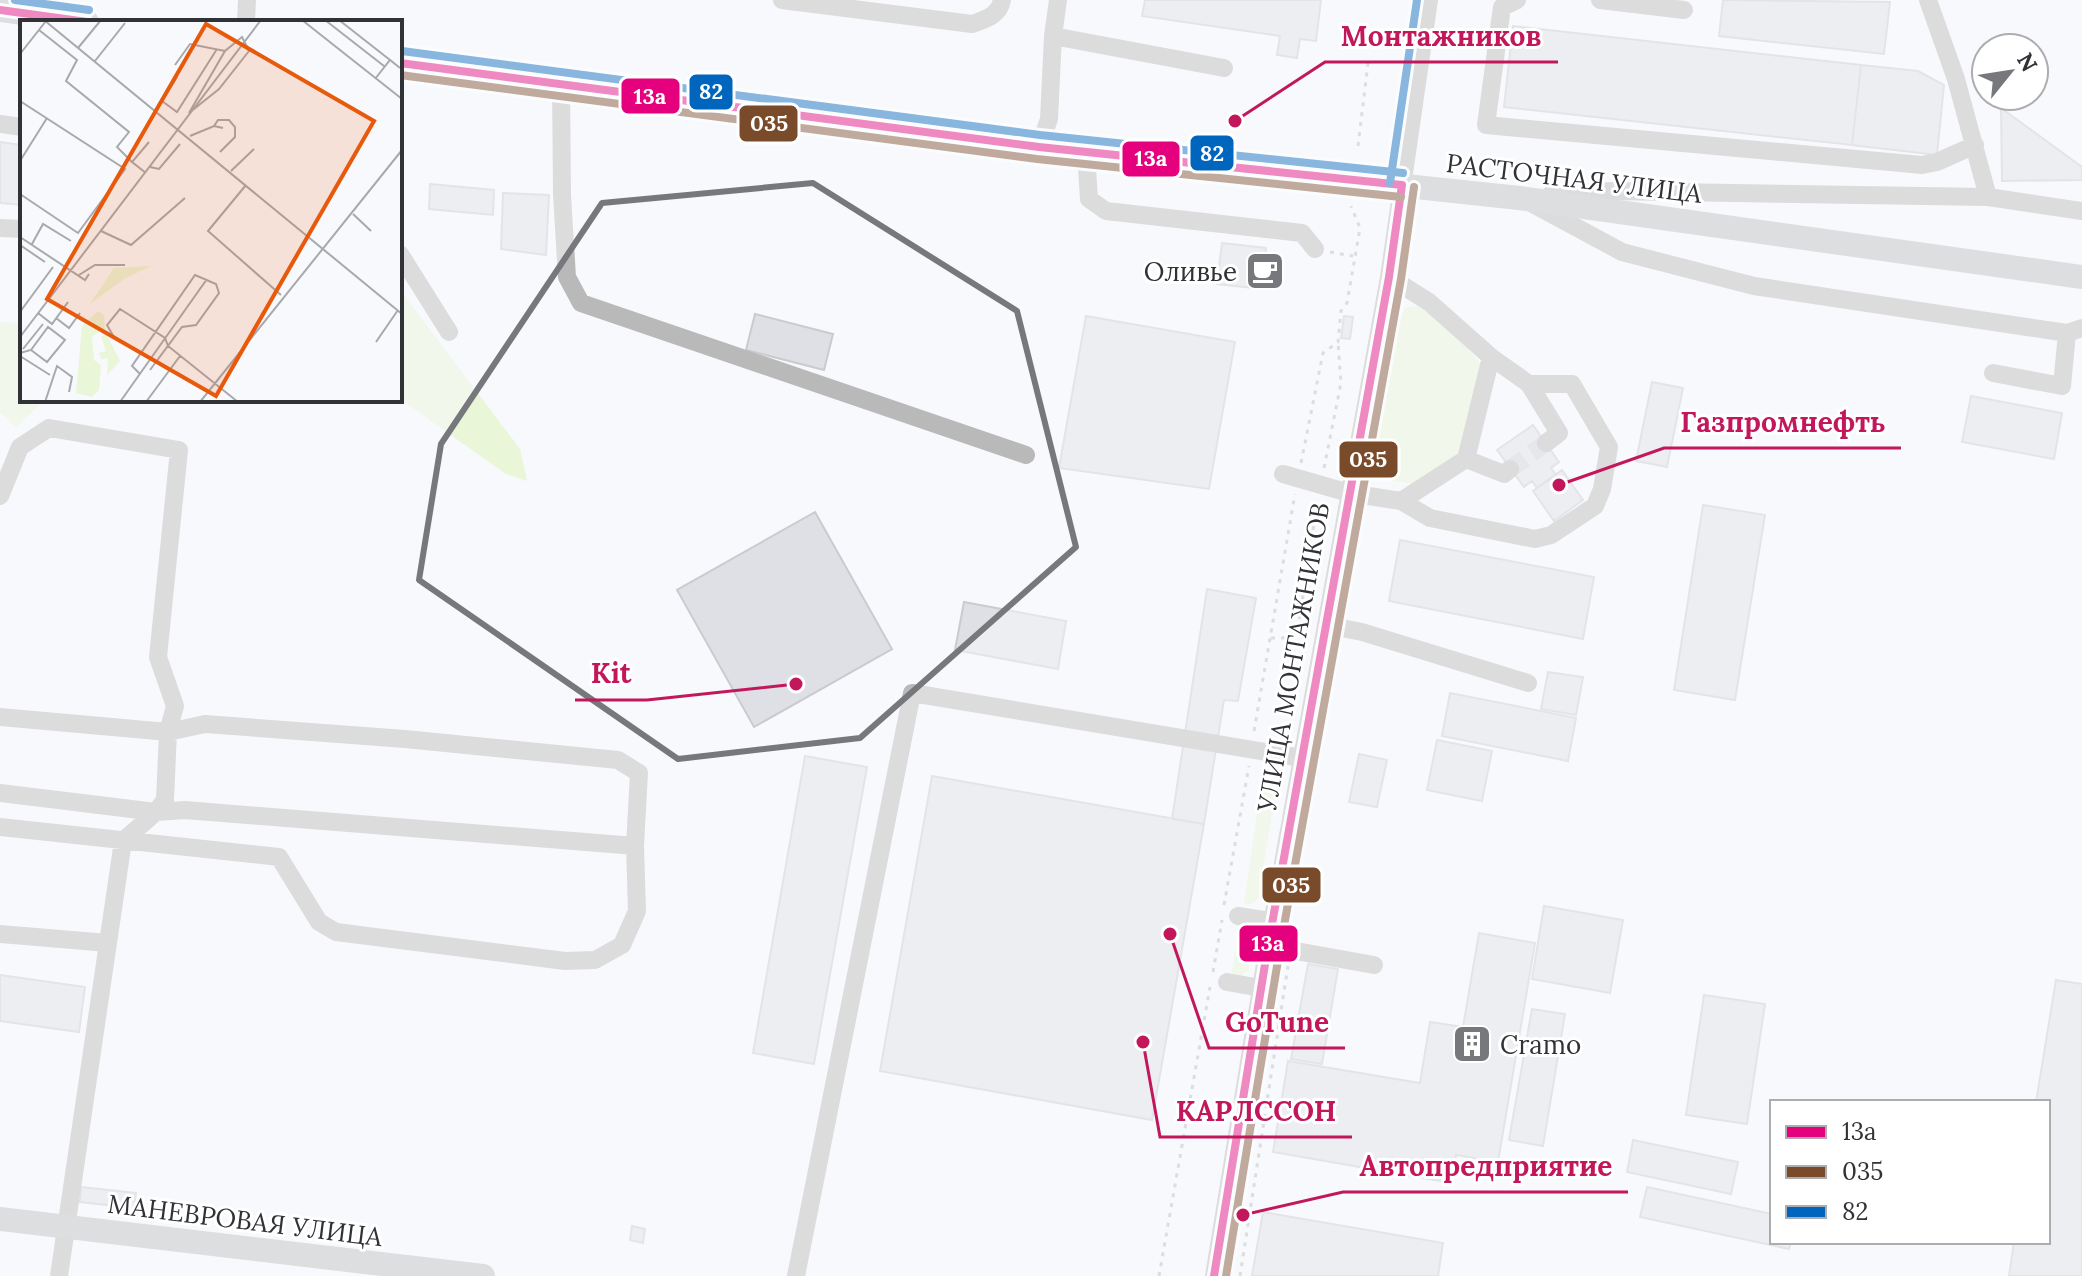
<svg xmlns="http://www.w3.org/2000/svg" width="2082" height="1276" font-family="Lora,serif">
  <style>
    .green { fill: #e9f6d8 }
    .building { fill: #dee0e5; stroke: #cacbce; stroke-width: 2 }
    .lines { fill: none; stroke-linecap: round; stroke-linejoin: round }
    .minor-tunnel { stroke: #cfd1d4; stroke-width: 18; stroke-dasharray: 18 9; stroke-linecap: butt }
    .path { stroke: #bbbabb; stroke-width: 3; stroke-dasharray: 4 6; stroke-linecap: butt }
    .minor { stroke: #bab9b9; stroke-width: 18 }
    .major { stroke: #bcbdbc; stroke-width: 24 }
    .bus-1-casing { stroke: #fff; stroke-width: 14 }
    .bus-2-casing { stroke: #fff; stroke-width: 14 }
    .bus-3-casing { stroke: #fff; stroke-width: 14 }
    .bus-1 { stroke: #e5007d; stroke-width: 8 }
    .bus-2 { stroke: #7a4b2a; stroke-width: 8 }
    .bus-3 { stroke: #0065bd; stroke-width: 8 }
    .marked { fill: none; stroke: #76787b; stroke-width: 6; stroke-linejoin: round }
    .labels { text-anchor: middle; dominant-baseline: central; stroke-width: 6; stroke-linejoin: round; paint-order: stroke }
    .street-label { font-size: 26px; fill: #313236; stroke: #fff }
    .poi-label { font-size: 26px; fill: #313236; stroke: #fff; text-anchor: end }
    .inset-road { fill: none; stroke: #a8a9ad; stroke-width: 2 }
    .view { fill: #e8590c; fill-opacity: 0.15; stroke: #e8590c; stroke-width: 4 }
    .inset-edge { fill: none; stroke: #313236; stroke-width: 4 }
    .leader { fill: none; stroke: #c2185b; stroke-width: 3 }
    .callout-dot { fill: #c2185b; stroke: #fff; stroke-width: 3 }
    .callout-label { font-size: 28px; text-anchor: middle; font-weight: bold; fill: #c2185b; stroke: #fff; stroke-width: 6; stroke-linejoin: round; paint-order: stroke }
    .line-badge { stroke: #fff; stroke-width: 3 }
    .badge-label { font-size: 22px; text-anchor: middle; font-weight: bold; fill: #fff }
  </style>
  <rect width="100%" height="100%" fill="#f7f9fc"/>
  <!-- green -->
  <path class="green" d="M400,290l120,159 7,32 -21,-7 -106,-75z
    M1421,306l28,21 31,36 -14,87 -51,34 -34,-5 -8,-7 27,-154 5,-11z
    M0,322l22,1v77h23l-29,27 -16,-15z
    M1262,779l6,3 7,12 -16,102c-3,7 -8,9 -15,8z
    M1239,930c20,4 15,25 9,41l-10,6 -7,-1z"/>
  <!-- building -->
  <path class="building" d="M1145,0h176l-5,41 -16,-2 -3,19 -20,-3 3,-19 -138,-20z
    M1723,0l167,2 -6,52 -165,-18z
    M1513,26l348,39 -9,80 -348,-38z
    M1861,65l57,6 26,14 -7,70 -85,-10z
    M2001,108l81,59v13l-80,1z
    M0,142l22,3v60l-22,-2z
    M430,184l64,6 -1,25 -64,-6z
    M503,193l46,2 -3,60 -45,-6z
    M1222,243l44,5 -4,41 -45,-5z
    M755,314l78,20 -9,36 -78,-20z
    M1086,316l149,26 -26,147 -150,-21z
    M1344,316l9,1 -3,22 -9,-1z
    M1652,382l31,6 -16,79 -31,-6z
    M1971,396l91,17 -8,46 -92,-17z
    M1533,425l26,37 -8,6 5,7 -19,13 -5,-7 -8,6 -27,-37z
    M1562,470l21,30 -29,21 -21,-30z
    M1703,505l62,10 -30,185 -61,-10z
    M815,512l77,137 -138,78 -77,-137z
    M1400,540l194,37 -11,62 -194,-38z
    M1207,589l49,9 -18,103 -14,-1 -20,124 -32,-5z
    M964,602l102,19 -8,48 -103,-19z
    M1548,672l35,5 -7,38 -35,-6z
    M1450,693l126,25 -8,43 -126,-25z
    M1437,740l55,11 -10,50 -55,-11z
    M1359,754l28,6 -10,47 -28,-5z
    M805,756l62,11 -53,297 -61,-11z
    M932,776l272,48 -52,296 -272,-49z
    M1544,906l79,14 -13,73 -78,-14z
    M1479,933l56,10 -37,219 -42,-7 -4,28 -179,-31 15,-91 132,22 10,-61 33,5z
    M1308,964l30,5 -16,95 -31,-5z
    M0,975l85,12 -6,45 -79,-11z
    M2056,980l26,4v292h-73l5,-34h34v-140h-12z
    M1704,995l61,9 -18,120 -61,-9z
    M1532,1009l33,5 -22,132 -34,-6z
    M1633,1140l105,22 -7,32 -104,-22z
    M81,1187l55,6 -2,15 -54,-6z
    M1647,1187l125,27v28h19l-2,7 -149,-32z
    M1263,1212l180,31 -5,33h-186z
    M632,1226l13,3 -2,14 -13,-3z"/>
  <g class="lines">
    <!-- minor-tunnel -->
    <path class="minor-tunnel" d="M1510,469l36,-26"/>
    <!-- path -->
    <path class="path" d="M1358,146l10,-83
      M1330,252l23,4
      M1301,463l22,-110 15,-11 3,-31 6,-8 13,-75 -9,-22
      M1324,468l17,-85 -3,-41
      M1271,638h14l13,-9 19,-126
      M1254,731l41,-237
      M1224,905l25,-139
      M1213,972l9,-52
      M1159,1276l51,-289
      M1240,1276l48,-310"/>
    <!-- minor -->
    <path class="minor" d="M782,0l190,24c14,-5 27,-8 30,-24
      M1517,0l-15,7 -16,118 436,40 15,-3 38,-17
      M1600,0l84,10
      M1928,0l28,79 32,118
      M246,22l1,-22
      M1053,36l5,-36
      M561,82l1,113 5,82 14,26 445,152
      M0,124l22,3
      M1039,147l10,-28 4,-83 171,32
      M1086,152l3,47 17,12 196,22 13,16
      M1550,195l60,-4 378,6 94,14
      M1533,204l89,48 132,34 313,47 15,-5
      M0,228l22,1
      M400,254l49,78
      M1389,277l40,25 62,55 38,27 30,49 -13,10
      M1993,373l69,13 5,-53
      M1466,459l25,-102
      M1283,474l66,19 52,8 65,-42 38,15 6,-5
      M0,496l20,-49 29,-19 130,22 -21,207 17,49 -7,26 -3,68 -9,12 -33,29 -64,435
      M1401,501l29,17 105,21 16,-4 44,-29 7,-17 7,-42 -37,-63h-43
      M1326,625l36,7 166,51
      M0,717l168,15 37,-8 200,15 213,21 21,13 -4,73 2,65 -15,34 -27,15 -30,1 -229,-29 -17,-10 -40,-65 -279,-30
      M0,793l156,19 29,-2 450,36
      M1238,916l34,5
      M0,934l108,9
      M1268,946l106,19
      M1227,982l34,6
      M796,1276l116,-583 390,65
      M1214,1276l54,-330 121,-669 40,-277"/>
    <!-- major -->
    <path class="major" d="M0,10l87,12
      M400,63l639,84 480,51 563,79
      M0,1219l483,57"/>
    <!-- bus-1 casing -->
    <g class="bus-1-casing">
      <path id="bus-1" d="M0,10l87,12
        M400,63l639,84 363,38
        M1214,1276l54,-330 121,-669 13,-92"/>
    </g>
    <!-- bus-2 casing -->
    <g class="bus-2-casing">
      <path id="bus-2" d="M400,75l637,84 364,38
        M1226,1276l54,-328 121,-669 13,-92"/>
    </g>
    <!-- bus-3 casing -->
    <g class="bus-3-casing">
      <path id="bus-3" d="M15,0l74,10
        M402,51l638,84 363,38
        M1390,183l27,-183"/>
    </g>
    <!-- bus-1 -->
    <use href="#bus-1" class="bus-1"/>
    <!-- bus-2 -->
    <use href="#bus-2" class="bus-2"/>
    <!-- bus-3 -->
    <use href="#bus-3" class="bus-3"/>
  </g>
  <!-- marked area -->
  <path d="M0 0H2082V1276H0ZM813,183l204,128 59,236 -216,191 -182,21 -259,-179 22,-136 161,-241z" fill="#f7f9fc" fill-opacity=".55" fill-rule="evenodd"/>
  <path class="marked" d="M813,183l204,128 59,236 -216,191 -182,21 -259,-179 22,-136 161,-241z"/>
  <!-- icons -->
  <defs>
    <g id="cafe-square" transform="scale(2)"><rect x="-9" y="-9" width="18" height="18" rx="4" fill="#76787b" stroke="#fff"/><path d="M-5.5-4.5H6V0H3Q3 3.5 0 3.5H-2.5Q-5.5 3.5-5.5 0ZM3-3.2v2h1.7v-2ZM-6 4.5H4V6H-6Z" fill="#fff"/></g>
    <g id="building-square" transform="scale(2)"><rect x="-9" y="-9" width="18" height="18" rx="4" fill="#76787b" stroke="#fff"/><path d="M-4-6H4V6H1V3H-1V6H-4ZM-2.5-4.3h1.7v1.8h-1.7ZM.8-4.3h1.7v1.8H.8ZM-2.5-1h1.7V.8h-1.7ZM.8-1h1.7V.8H.8Z" fill="#fff"/></g>
  </defs>
  <g fill-rule="evenodd">
    <use href="#cafe-square" x="1265" y="271"/>
    <use href="#building-square" x="1472" y="1044"/>
  </g>
  <g class="labels">
    <!-- street labels -->
    <g class="street-label">
      <text transform="translate(1574 178) rotate(7)">РАСТОЧНАЯ УЛИЦА</text>
      <text transform="translate(1293 657) rotate(-80)">УЛИЦА МОНТАЖНИКОВ</text>
      <text transform="translate(245 1220) rotate(7)">МАНЕВРОВАЯ УЛИЦА</text>
    </g>
    <!-- poi labels -->
    <g class="poi-label">
      <text x="1237" y="271">Оливье</text>
      <text x="1500" y="1044" text-anchor="start">Cramo</text>
    </g>
  </g>
  <!-- overview -->
  <g transform="translate(20 20)">
    <rect width="382" height="382" fill="#f7f9fc"/>
    <path d="M131,246l-27,13 -34,25 24,-36zM78,291l6,4 1,14 -13,7 2,24 7,5 -2,25 -7,7 -16,-4 6,-67zM87,315l13,26 -13,14 1,-17 -7,1 -2,-6 7,-2 -5,-15z" fill="#e9f6d8"/>
    <path class="inset-road" d="M24,0l358,294M282,0l100,79M305,0l59,46M319,0l51,40M19,10l38,30 -11,21 63,51 -12,15 15,15M222,17l7,14 -30,38 -30,24 36,-62zM58,28l23,-28M0,34l26,-33M75,41l30,-38M155,45l15,-21 35,7M157,57l-15,24 15,11 40,-63M355,59l15,-19 10,8M0,81l105,68 -47,64 -58,-39M194,106l4,-6h11l6,7v10l-15,15M170,116l24,-10 9,2M0,141l27,-43M130,147l9,2 21,-25M211,151l23,-22M126,153l-14,-11 17,-20M226,165l-38,46 73,64M333,194l18,17M81,211l30,14 54,-47M0,217l65,43 4,-6M12,224l11,-20 28,17M0,225l25,17M59,255l16,-10h30M0,292l33,-45M18,293l14,11 16,-22M36,298l13,10 11,-15M0,317l241,-317M95,319l-8,-14 13,-16 45,29 3,8 70,56M356,322l22,-32M3,329l20,-25M0,333l11,-3 17,-23 17,13 -18,22 -16,-12M0,336l30,19M120,354l-8,-8 63,-91 21,9 3,9 -23,32 -14,2 -32,43M25,382l12,-36 15,11 -3,15M100,382l87,-123M126,382l34,-46M180,382l202,-252"/>
    <path class="view" d="M186,4l168,97 -158,275 -169,-97z"/>
    <rect width="382" height="382" class="inset-edge"/>
  </g>
  <!-- callouts -->
  <path class="leader" d="M1235 121L1325 62H1558M1559 485L1664 448H1901M796 684L647 700H575M1170 934L1209 1048H1345M1143 1042L1160 1137H1352M1243 1215L1343 1192H1628"/>
  <g class="callout-dot">
    <circle cx="1235" cy="121" r="8"/>
    <circle cx="1559" cy="485" r="8"/>
    <circle cx="796" cy="684" r="8"/>
    <circle cx="1170" cy="934" r="8"/>
    <circle cx="1143" cy="1042" r="8"/>
    <circle cx="1243" cy="1215" r="8"/>
  </g>
  <g class="callout-label">
    <text x="1441" y="46">Монтажников</text>
    <text x="1783" y="432">Газпромнефть</text>
    <text x="611" y="683">Kit</text>
    <text x="1277" y="1032">GoTune</text>
    <text x="1256" y="1121">КАРЛССОН</text>
    <text x="1486" y="1176">Автопредприятие</text>
  </g>
  <g class="line-badge">
    <rect x="688" y="73" width="46" height="38" rx="8" fill="#0065bd"/>
    <rect x="620" y="77" width="61" height="38" rx="8" fill="#e5007d"/>
    <rect x="738" y="104" width="61" height="39" rx="8" fill="#7a4b2a"/>
    <rect x="1189" y="134" width="46" height="38" rx="8" fill="#0065bd"/>
    <rect x="1121" y="140" width="60" height="38" rx="8" fill="#e5007d"/>
    <rect x="1338" y="440" width="61" height="39" rx="8" fill="#7a4b2a"/>
    <rect x="1261" y="866" width="61" height="38" rx="8" fill="#7a4b2a"/>
    <rect x="1238" y="924" width="61" height="39" rx="8" fill="#e5007d"/>
  </g>
  <g class="badge-label">
    <text x="711" y="99">82</text>
    <text x="650" y="104">13а</text>
    <text x="769" y="131">035</text>
    <text x="1212" y="161">82</text>
    <text x="1151" y="166">13а</text>
    <text x="1368" y="467">035</text>
    <text x="1291" y="893">035</text>
    <text x="1268" y="951">13а</text>
  </g>
  <!-- legend -->
  <rect x="1770" y="1100" width="280" height="144" fill="#ffffff" stroke="#adadaf" stroke-width="2"/>
  <rect x="1786" y="1126" width="40" height="12" fill="#e5007d" stroke="#adadaf" stroke-width="2"/>
  <text x="1842" y="1140" font-size="24" fill="#313236">13а</text>
  <rect x="1786" y="1166" width="40" height="12" fill="#7a4b2a" stroke="#adadaf" stroke-width="2"/>
  <text x="1842" y="1180" font-size="24" fill="#313236">035</text>
  <rect x="1786" y="1206" width="40" height="12" fill="#0065bd" stroke="#adadaf" stroke-width="2"/>
  <text x="1842" y="1220" font-size="24" fill="#313236">82</text>
  <!-- north arrow -->
  <g transform="translate(2010 72) rotate(60)"><circle r="38" fill="#ffffff" stroke="#adadaf" stroke-width="2"/>
  <path d="M0-6L14 30L0 20L-14 30Z" fill="#76787b"/>
  <text y="-12" font-size="22" font-weight="bold" text-anchor="middle" fill="#313236">N</text>
  </g>
</svg>
